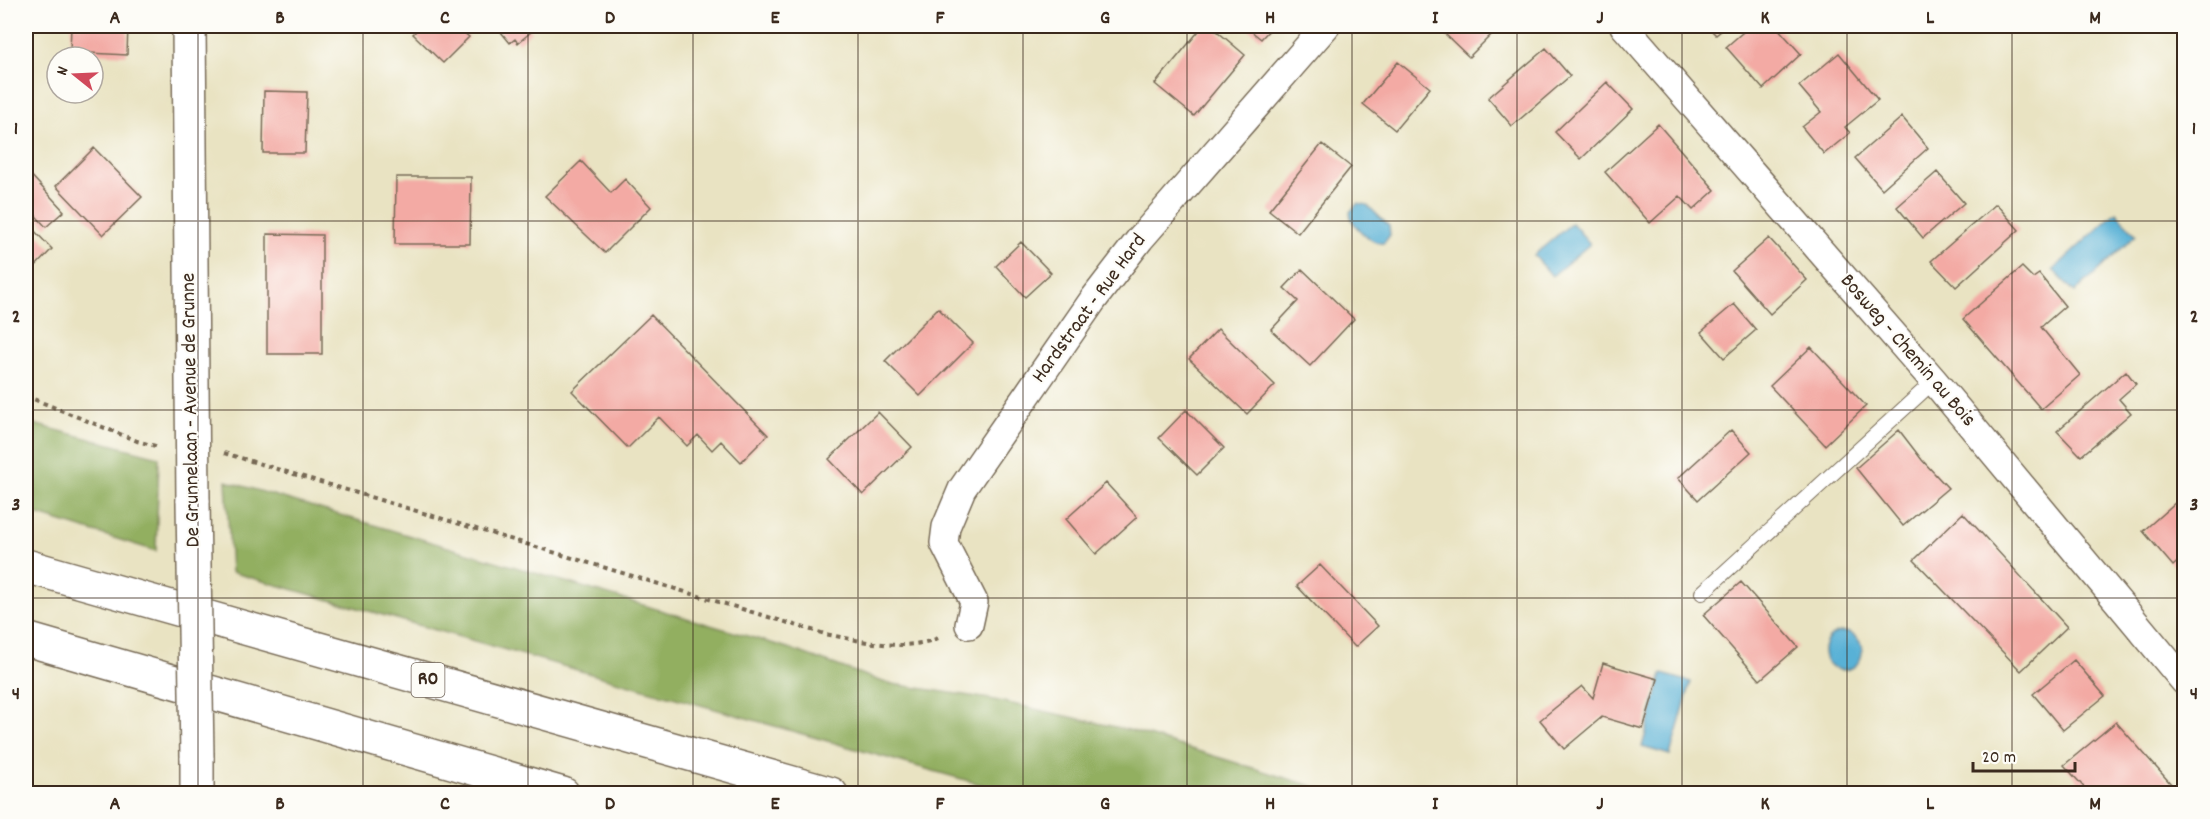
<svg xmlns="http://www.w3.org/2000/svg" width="2210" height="819" font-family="Dekko,sans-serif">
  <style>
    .forest { fill: #92af61; stroke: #666c40; stroke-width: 1.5 }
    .water { fill: #59b1d6; stroke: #4a6e7a; stroke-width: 1.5 }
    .building { fill: #f3aaa4 }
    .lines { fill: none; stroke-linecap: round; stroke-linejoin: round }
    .lane-casing { stroke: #786b57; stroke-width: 16 }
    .street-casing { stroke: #786b57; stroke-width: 30 }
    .secondary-casing { stroke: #786b57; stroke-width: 36 }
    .highway-casing { stroke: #786b57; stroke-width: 36 }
    .path { stroke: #786b57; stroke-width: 4; stroke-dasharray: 4.5 4.5; stroke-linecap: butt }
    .lane { stroke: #fff; stroke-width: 14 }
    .street { stroke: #fff; stroke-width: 27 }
    .secondary { stroke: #fff; stroke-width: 33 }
    .highway { stroke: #fff; stroke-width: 33 }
    .secondary-bridge-casing { stroke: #786b57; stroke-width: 36; stroke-linecap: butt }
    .secondary-bridge { stroke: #fff; stroke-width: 33 }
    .grid { fill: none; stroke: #3b2a1e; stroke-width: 1.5; stroke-opacity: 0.55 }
    .labels { text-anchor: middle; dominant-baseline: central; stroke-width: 4.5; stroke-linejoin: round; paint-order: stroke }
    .shield { fill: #fdfcf7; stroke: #75695f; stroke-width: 1.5 }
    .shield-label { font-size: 20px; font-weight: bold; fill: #3b2a1e }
    .street-label { font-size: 21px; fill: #3b2a1e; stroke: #fdfcf7 }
    .neatline { fill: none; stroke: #3b2a1e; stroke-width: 2 }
    .grid-label { font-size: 20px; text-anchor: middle; font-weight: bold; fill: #3b2a1e }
  </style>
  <rect width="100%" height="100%" fill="#fdfcf7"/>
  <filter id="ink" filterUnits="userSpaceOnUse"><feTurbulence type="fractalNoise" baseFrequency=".0167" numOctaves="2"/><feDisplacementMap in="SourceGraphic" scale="12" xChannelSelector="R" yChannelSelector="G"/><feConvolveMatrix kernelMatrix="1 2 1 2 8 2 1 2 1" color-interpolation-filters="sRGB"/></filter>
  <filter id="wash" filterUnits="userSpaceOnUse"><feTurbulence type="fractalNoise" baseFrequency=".008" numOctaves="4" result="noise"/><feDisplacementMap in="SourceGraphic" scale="24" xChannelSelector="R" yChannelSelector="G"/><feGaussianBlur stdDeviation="1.35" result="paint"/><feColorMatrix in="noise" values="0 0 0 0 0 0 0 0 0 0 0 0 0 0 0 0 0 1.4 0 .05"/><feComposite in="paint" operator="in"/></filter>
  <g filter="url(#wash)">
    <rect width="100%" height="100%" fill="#e9e3c2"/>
    <!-- forest -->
    <path class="forest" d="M26,422l133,35 -3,94 -130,-40z
      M226,481l562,167 98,35 104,16 139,31 206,63h-324l-780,-221z"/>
    <!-- water -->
    <path class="water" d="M1358,203l9,2 22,21 1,9 -6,8c-13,2 -34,-19 -34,-31z
      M2116,212l20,23 -61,57 -22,-22z
      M1572,223l18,21 -38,32 -18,-21z
      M1824 651a19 19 0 1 1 38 0a19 19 0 1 1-38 0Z
      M1662,674l29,8 -21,73 -28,-8z"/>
    <g id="blocks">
      <!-- building -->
      <path class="building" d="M71,26h57l-1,29 -57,-3z
        M421,26h35l13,11 -26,26 -30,-29z
        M496,26h34l-2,2 3,4 -13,11 -3,-4 -5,4z
        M1203,26h8l34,29 -51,61 -39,-32z
        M1245,26h28l-12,13z
        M1454,26h46l-31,31 -24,-23z
        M1707,26h20l-11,9z
        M1750,26h26l25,28 -38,35 -37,-42z
        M1546,48l24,28 -58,50 -24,-28z
        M1839,53l39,47 -33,27 5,6 -26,21 -22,-27 19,-15 -22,-26z
        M1398,62l32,26 -35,42 -32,-26z
        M1607,82l26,27 -52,50 -26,-27z
        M264,91l43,1 -2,61h-42z
        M1902,117l26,31 -46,41 -27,-31z
        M1658,124l57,66 -22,20 -13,-14 -30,27 -45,-51z
        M1322,144l29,23 -53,66 -29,-23z
        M94,148l48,49 -39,38 -47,-49z
        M581,161l30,32 14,-14 26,28 -46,46 -60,-57z
        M28,172l36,39 -18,16 -20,-22v-30z
        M1937,172l27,31 -41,35 -26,-31z
        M396,177h75l-1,67h-75z
        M1996,204l23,26 -63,57 -25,-26z
        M26,222l26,27 -26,27z
        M267,234l55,1v119h-55z
        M1769,238l38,42 -37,34 -38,-43z
        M1021,242l30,31 -26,24 -29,-31z
        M2022,267l11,11 6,-4 26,32 -24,21 39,48 -39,34 -78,-90z
        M1302,269l52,50 -44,47 -39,-36 27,-29 -14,-13z
        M1734,304l22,26 -32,28 -23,-26z
        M938,308l35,35 -53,53 -35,-35z
        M651,315l117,120 -27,27 -20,-21 -9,9 -14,-15 -11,11 -28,-29 -31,31 -56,-57z
        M1218,329l57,56 -28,29 -58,-55z
        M1811,347l55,59 -41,39 -55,-59z
        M2126,371l10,13 -17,15 12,14 -50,43 -24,-25z
        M1186,410l38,38 -27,27 -38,-37z
        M878,412l34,35 -49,48 -34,-36z
        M1731,430l20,22 -53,48 -20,-22z
        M1899,430l23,30 26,28 -45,38 -47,-58z
        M1106,483l31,34 -41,37 -30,-35z
        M2184,495v61l-11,10 -30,-35z
        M1963,513l104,114 -46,44 -107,-111z
        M1320,565l58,61 -23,21 -58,-61z
        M1741,582l57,65 -38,33 -57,-65z
        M2074,660l31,36 -42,34 -30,-36z
        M1603,663l55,16 -15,50 -41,-12 -38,32 -24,-29 42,-34 11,12z
        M2116,722l55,62 -12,10h-69l-26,-29z"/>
    </g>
  </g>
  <g filter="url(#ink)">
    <use href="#blocks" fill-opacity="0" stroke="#786b57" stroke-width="1.5"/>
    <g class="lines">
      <!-- lane casing -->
      <g class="lane-casing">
        <path id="lane" d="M1702,593l232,-212"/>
      </g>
      <!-- street casing -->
      <g class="street-casing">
        <path id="street" d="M1624,26l310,355 250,300
          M969,625l5,-23 -30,-59 2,-16 16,-38 131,-189 47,-61 186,-213"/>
      </g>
      <!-- secondary casing -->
      <g class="secondary-casing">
        <path id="secondary" d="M189,26l4,476
          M197,757v37"/>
      </g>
      <!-- highway casing -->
      <g class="highway-casing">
        <path id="highway" d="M26,566l805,228
          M26,639l537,155"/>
      </g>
      <!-- path -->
      <path class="path" d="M26,396l111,45 22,6
        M224,453l601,181c38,7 79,19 116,3"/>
      <!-- lane -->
      <use href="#lane" class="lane"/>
      <!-- street -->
      <use href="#street" class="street"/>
      <!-- secondary -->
      <use href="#secondary" class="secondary"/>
      <!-- highway -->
      <use href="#highway" class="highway"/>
      <!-- secondary-bridge casing -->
      <g class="secondary-bridge-casing">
        <path id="secondary-bridge" d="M193,502l4,255"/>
      </g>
      <!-- secondary-bridge -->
      <use href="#secondary-bridge" class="secondary-bridge"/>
    </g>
  </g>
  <!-- grid -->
  <path class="grid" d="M198,26v768M363,26v768M528,26v768M693,26v768M858,26v768M1023,26v768M1187,26v768M1352,26v768M1517,26v768M1682,26v768M1847,26v768M2012,26v768M26,221h2158M26,410h2158M26,598h2158"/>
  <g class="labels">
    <!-- shield labels -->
    <rect class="shield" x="411.5" y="663" width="33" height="34" rx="4.5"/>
    <g class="shield-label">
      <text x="428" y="680">R0</text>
    </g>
    <!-- street labels -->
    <g class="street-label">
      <text transform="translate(1090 309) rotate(-54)">Hardstraat - Rue Hard</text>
      <text transform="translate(1907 351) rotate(49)">Bosweg - Chemin au Bois</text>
      <text transform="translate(192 410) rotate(-91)">De Grunnelaan - Avenue de Grunne</text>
    </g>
  </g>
  <!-- margin -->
  <rect width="2210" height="819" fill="none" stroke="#fdfcf7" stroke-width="66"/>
  <!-- north arrow -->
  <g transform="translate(75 75) rotate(288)"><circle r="28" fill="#fdfcf7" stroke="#afa8a0" stroke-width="1.5"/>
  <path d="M0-4.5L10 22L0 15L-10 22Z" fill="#d1495b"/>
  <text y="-9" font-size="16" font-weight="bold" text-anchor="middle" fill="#3b2a1e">N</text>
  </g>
  <!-- scale -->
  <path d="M1973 762v9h102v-9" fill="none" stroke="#3b2a1e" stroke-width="3"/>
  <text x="1982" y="762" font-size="18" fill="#3b2a1e" stroke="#fdfcf7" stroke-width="4.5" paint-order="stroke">20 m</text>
  <rect x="33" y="33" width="2144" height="753" class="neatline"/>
  <g class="grid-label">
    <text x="115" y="23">A</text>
    <text x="280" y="23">B</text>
    <text x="445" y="23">C</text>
    <text x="610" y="23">D</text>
    <text x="775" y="23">E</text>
    <text x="940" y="23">F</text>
    <text x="1105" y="23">G</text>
    <text x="1270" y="23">H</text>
    <text x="1435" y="23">I</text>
    <text x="1600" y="23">J</text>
    <text x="1765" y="23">K</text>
    <text x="1930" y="23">L</text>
    <text x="2095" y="23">M</text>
    <text x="16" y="134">1</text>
    <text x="2194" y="134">1</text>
    <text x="16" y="322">2</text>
    <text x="2194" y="322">2</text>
    <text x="16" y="510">3</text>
    <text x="2194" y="510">3</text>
    <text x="16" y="699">4</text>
    <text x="2194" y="699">4</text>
    <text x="115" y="809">A</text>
    <text x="280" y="809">B</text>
    <text x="445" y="809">C</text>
    <text x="610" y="809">D</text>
    <text x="775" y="809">E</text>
    <text x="940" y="809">F</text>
    <text x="1105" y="809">G</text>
    <text x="1270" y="809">H</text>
    <text x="1435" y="809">I</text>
    <text x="1600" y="809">J</text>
    <text x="1765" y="809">K</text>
    <text x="1930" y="809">L</text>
    <text x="2095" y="809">M</text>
  </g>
</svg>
